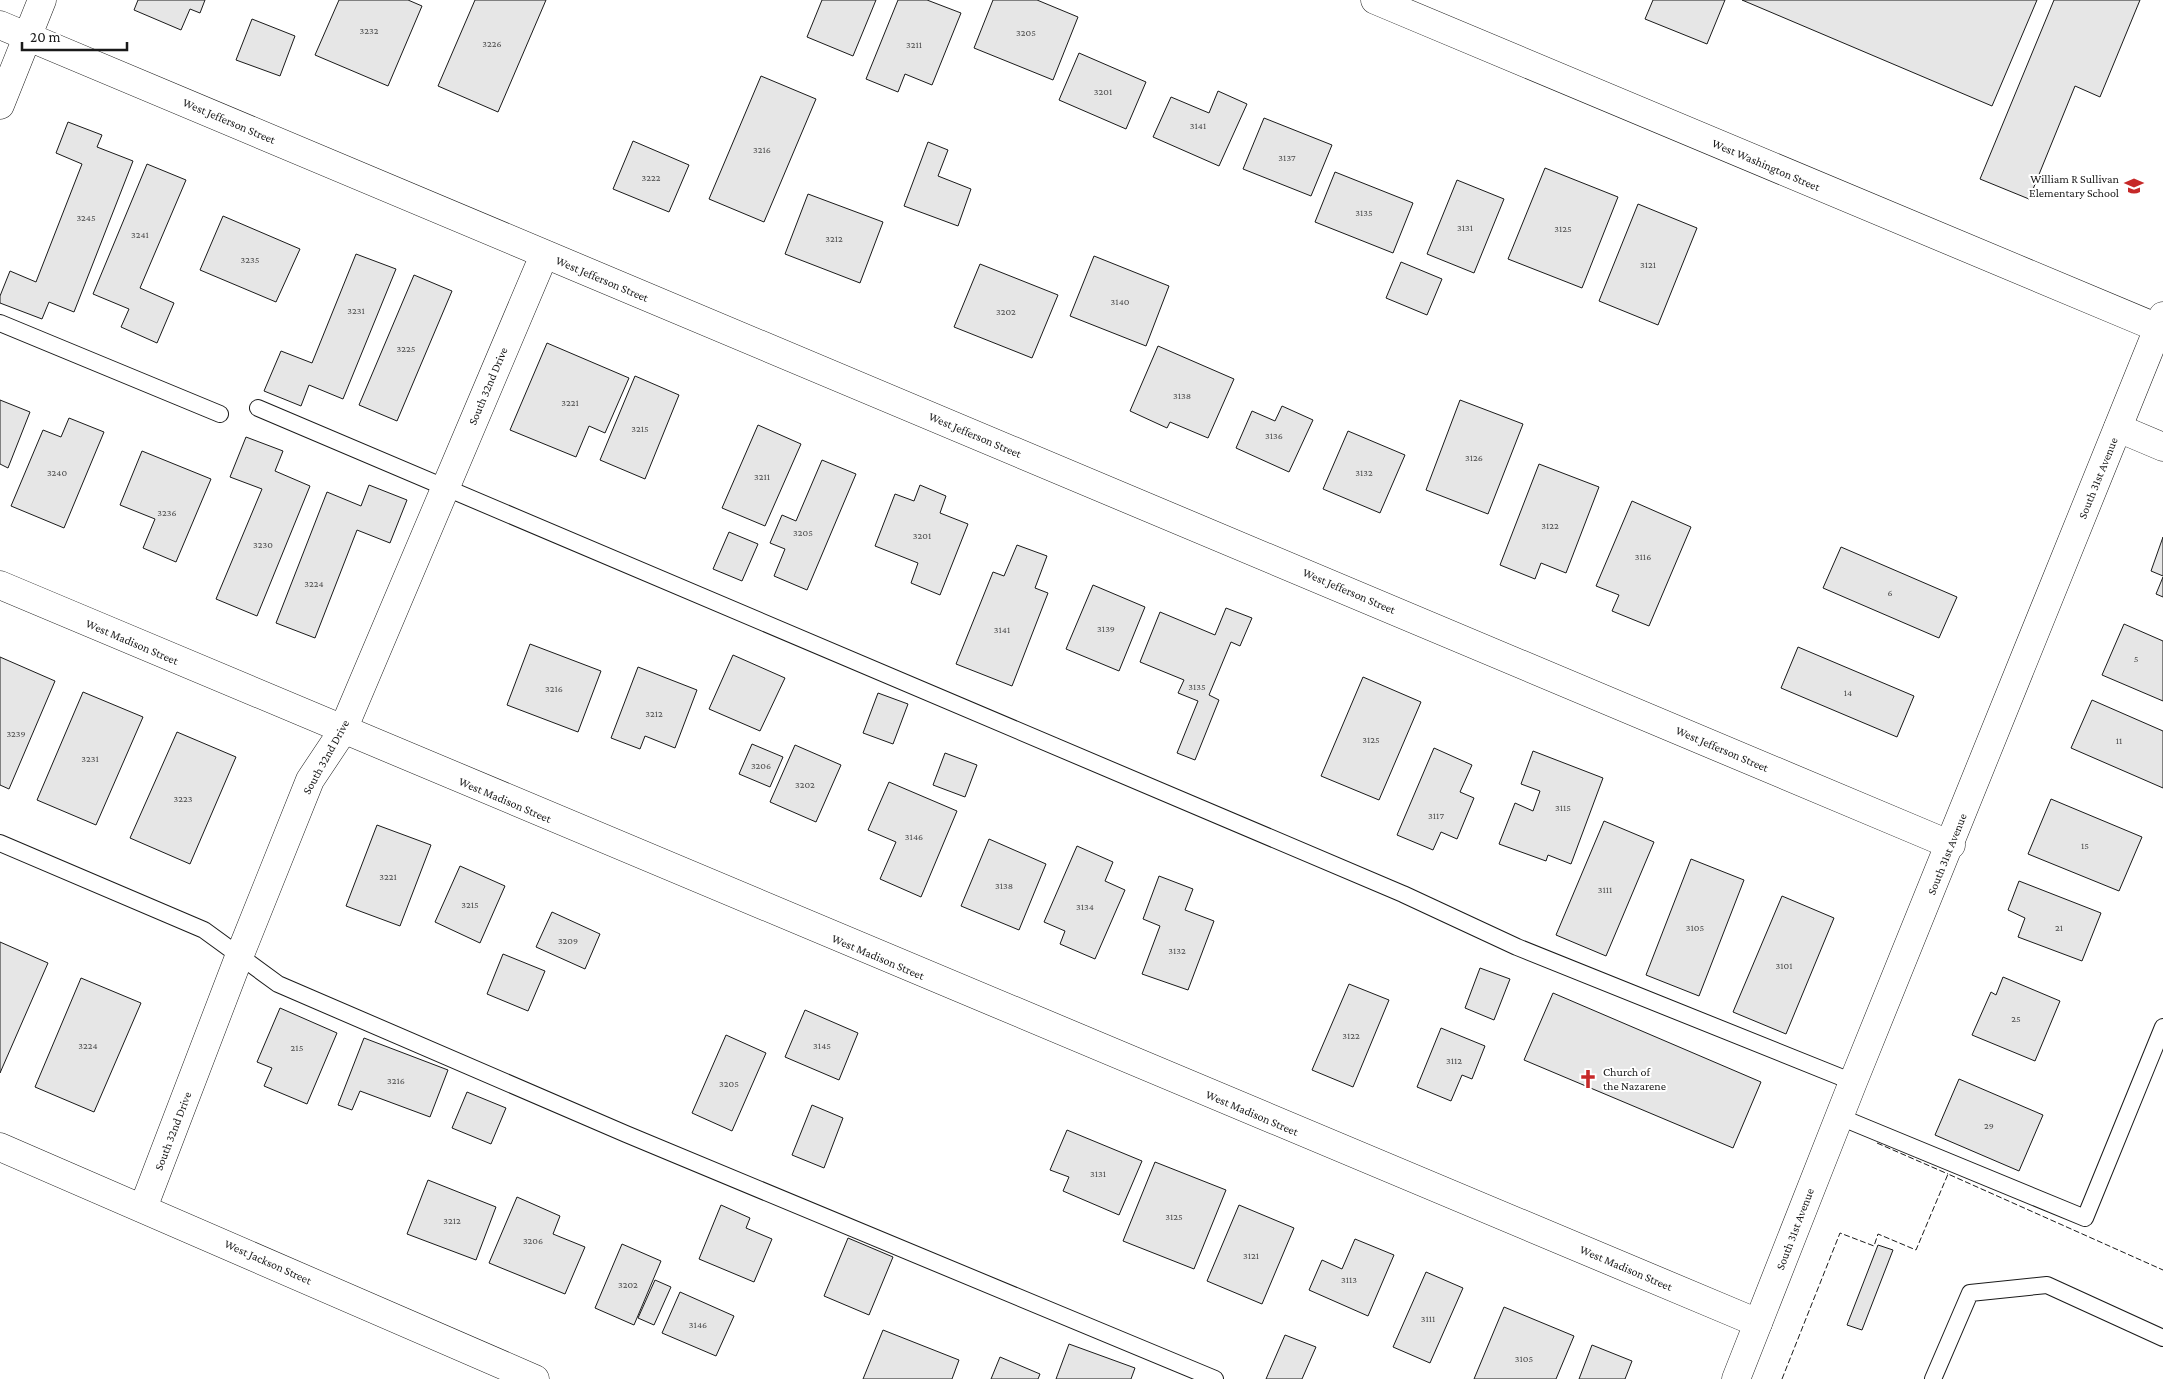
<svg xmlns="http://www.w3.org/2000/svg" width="2163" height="1379" font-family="'Crimson Pro',serif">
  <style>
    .building { fill: #e6e6e6; stroke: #1a1a1a }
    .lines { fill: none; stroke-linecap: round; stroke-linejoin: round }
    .lane-casing { stroke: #1a1a1a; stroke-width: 18 }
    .street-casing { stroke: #1a1a1a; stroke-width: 29 }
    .secondary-casing { stroke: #1a1a1a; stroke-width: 29 }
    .lane { stroke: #fff; stroke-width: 16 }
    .street { stroke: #fff; stroke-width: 28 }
    .secondary { stroke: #fff; stroke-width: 28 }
    .fence { stroke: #1a1a1a; stroke-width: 1; stroke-dasharray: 6 2.5; stroke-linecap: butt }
    .labels { text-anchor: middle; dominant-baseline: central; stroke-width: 4; stroke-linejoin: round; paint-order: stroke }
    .number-label { font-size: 10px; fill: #4d4d4d }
    .street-label { font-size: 12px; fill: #1a1a1a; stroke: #fff }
    .poi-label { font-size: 12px; fill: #1a1a1a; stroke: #fff; text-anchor: end }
  </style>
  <rect width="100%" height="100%" fill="#fff"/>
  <!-- building -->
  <path class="building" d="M138,0h67l-5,13 -10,-4 -9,21 -47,-20z
    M339,0h69l14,6 -34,80 -73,-31z
    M475,0h71l-48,112 -60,-26z
    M822,0h54l-23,56 -46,-19z
    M898,0h29l34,13 -29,72 -27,-11 -7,18 -32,-13z
    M993,0h44l41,17 -25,63 -79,-32z
    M1653,0h72l-18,44 -62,-25z
    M1742,0h295l-45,106z
    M2054,0h86l-40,97 -25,-11 -46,113 -49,-20z
    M252,19l43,17 -15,40 -44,-16z
    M1079,53l67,29 -20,47 -67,-29z
    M761,76l55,23 -52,123 -55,-23z
    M1218,91l29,13 -28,62 -66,-29 18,-40 38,16z
    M1264,118l68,27 -21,51 -68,-27z
    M68,122l34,13 -5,12 36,14 -59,151 -25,-10 -7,17 -42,-16v-7l10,-25 26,11 46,-118 -26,-11z
    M633,141l56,24 -20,47 -56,-23z
    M928,142l20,8 -10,26 33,13 -13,37 -54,-20z
    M147,164l39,16 -46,108 34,15 -17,40 -36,-16 8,-18 -36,-15z
    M1545,168l73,29 -36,91 -74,-29z
    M1335,172l78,31 -20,50 -78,-31z
    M1457,180l47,19 -30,74 -47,-19z
    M808,194l75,28 -23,61 -75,-29z
    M1638,204l59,24 -39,97 -59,-24z
    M223,216l77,33 -24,53 -76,-32z
    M356,254l40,15 -53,130 -34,-14 -8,21 -37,-15 17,-40 31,12z
    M1094,256l75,30 -23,60 -76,-30z
    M1401,262l41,17 -15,36 -41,-17z
    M980,264l78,31 -26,63 -78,-31z
    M414,275l38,16 -55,130 -38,-16z
    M547,343l82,35 -24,55 -16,-7 -13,31 -66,-27z
    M1158,346l76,33 -26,59 -38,-16 -3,6 -37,-17z
    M635,376l44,19 -34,84 -45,-19z
    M0,400l30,12 -22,56 -8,-4z
    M1460,400l63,24 -35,90 -62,-24z
    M1282,406l31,14 -24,52 -53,-24 16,-37 23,10z
    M69,418l35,14 -40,96 -53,-22 32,-76 18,7z
    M758,425l43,19 -36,82 -43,-18z
    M1348,431l57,24 -25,58 -57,-24z
    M246,437l37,14 -8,20 35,15 -53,130 -41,-17 46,-110 -32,-12z
    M142,451l69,28 -35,83 -33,-14 12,-29 -35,-14z
    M822,460l34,14 -49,116 -33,-14 11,-27 -15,-6 12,-28 14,6z
    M1539,464l60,23 -33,86 -25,-10 -6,16 -35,-14z
    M369,485l38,15 -17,43 -33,-13 -42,108 -39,-15 51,-131 34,14z
    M920,485l26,11 -6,17 28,11 -28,71 -29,-12 7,-20 -43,-17 20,-52 19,7z
    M1632,501l59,26 -42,99 -37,-15 7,-16 -23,-9z
    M729,532l29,12 -16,37 -29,-12z
    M2163,537v39l-12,-5z
    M1017,545l30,11 -12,32 13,5 -36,93 -56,-22 37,-92 11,4z
    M1841,547l116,50 -18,41 -116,-50z
    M2163,577v20l-7,-3z
    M1093,585l52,22 -26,64 -53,-22z
    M1226,608l26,10 -12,28 -9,-4 -22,53 10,5 -24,60 -18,-7 21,-52 -20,-8 6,-13 -44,-18 20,-50 55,23z
    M2124,624l39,17v60l-61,-26z
    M530,644l71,27 -23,61 -71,-27z
    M1798,647l116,49 -17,41 -116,-49z
    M733,655l52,23 -25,53 -51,-22z
    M0,657l55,24 -46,108 -9,-4z
    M638,667l59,23 -22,58 -30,-12 -5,13 -29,-11z
    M1363,677l58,25 -42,98 -58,-24z
    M83,692l60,25 -47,108 -59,-25z
    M878,693l30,11 -15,40 -30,-11z
    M2092,700l71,31v57l-92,-40z
    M177,732l59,25 -46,107 -60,-26z
    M752,744l31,13 -13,30 -31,-13z
    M795,745l46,20 -25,57 -46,-20z
    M1434,748l38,17 -12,27 14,6 -17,41 -16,-7 -8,18 -36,-15z
    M1533,751l70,27 -32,86 -23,-9 -2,6 -47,-17 16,-41 18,8 7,-20 -19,-7z
    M945,753l32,12 -12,32 -32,-12z
    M889,782l68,29 -36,86 -41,-18 16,-37 -28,-12z
    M2051,799l91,38 -23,54 -91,-37z
    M1604,821l50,21 -48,114 -50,-21z
    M377,825l54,20 -31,81 -54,-20z
    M989,839l57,25 -27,66 -58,-24z
    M1077,846l36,16 -8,19 20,9 -30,69 -35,-15 5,-13 -21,-9z
    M1691,859l53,21 -45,116 -53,-21z
    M460,866l45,20 -25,57 -45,-21z
    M1159,876l34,13 -8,21 29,11 -26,69 -46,-16 18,-48 -17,-7z
    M2019,881l82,32 -19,48 -64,-24 7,-19 -17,-8z
    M1782,896l52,22 -48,116 -53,-22z
    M552,912l48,22 -15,35 -49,-22z
    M0,942l48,21 -48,110z
    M503,954l42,17 -17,40 -41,-17z
    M1480,968l30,11 -16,41 -29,-12z
    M2003,977l57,24 -25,60 -63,-26 19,-43 5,3z
    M81,978l60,25 -47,109 -59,-25z
    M1349,984l40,16 -36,87 -41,-17z
    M1553,993l208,89 -28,66 -209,-88z
    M280,1008l57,25 -30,71 -43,-18 8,-18 -15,-6z
    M805,1010l53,23 -19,47 -54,-23z
    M1441,1028l44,18 -13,33 -10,-4 -11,26 -34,-14z
    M726,1035l40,18 -34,78 -40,-18z
    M364,1038l84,32 -18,47 -70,-26 -8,19 -14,-5z
    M1959,1079l84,36 -24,56 -84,-36z
    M467,1092l39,16 -15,36 -39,-16z
    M812,1105l31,13 -19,50 -32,-13z
    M1067,1130l75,31 -23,54 -56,-24 6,-14 -19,-7z
    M1155,1162l71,28 -32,79 -71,-28z
    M428,1180l68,27 -20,53 -69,-26z
    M517,1197l43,19 -7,18 32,13 -20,47 -76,-31z
    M721,1205l29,13 -4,10 26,11 -18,43 -55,-23z
    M1239,1205l55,23 -32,76 -55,-23z
    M848,1238l45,19 -24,58 -45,-19z
    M1355,1239l39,16 -26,61 -59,-26 13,-30 20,9z
    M622,1244l39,17 -27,64 -39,-17z
    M1878,1245l15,5 -31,80 -15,-5z
    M1426,1272l37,16 -33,75 -37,-16z
    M655,1280l16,7 -17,38 -16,-7z
    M680,1292l54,24 -18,40 -54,-23z
    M1504,1307l70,29 -18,43h-82z
    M883,1330l76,30 -7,19h-89z
    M1285,1335l31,12 -14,32h-36z
    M1069,1344l66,24 -4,11h-75z
    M1592,1345l40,16 -7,18h-46z
    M1000,1357l40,17 -2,5h-47z"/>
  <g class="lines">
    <!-- lane casing -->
    <g class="lane-casing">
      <path id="lane" d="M0,323l220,91
        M258,408l1145,486 114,53 336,135
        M0,843l204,87 74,54 348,150 589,245
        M1840,1117l245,101 78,-191
        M1933,1379l37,-86 77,-8 116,53"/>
    </g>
    <!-- street casing -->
    <g class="street-casing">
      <path id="street" d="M1375,0l783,328
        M0,25l1951,820
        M0,105l42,-105
        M2118,428l45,19
        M0,585c584,251 1171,495 1758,738
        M0,1147l535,232
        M143,1208l96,-251 71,-177 32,-48 202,-477"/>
    </g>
    <!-- secondary casing -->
    <g class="secondary-casing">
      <path id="secondary" d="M1736,1379l117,-297 310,-766"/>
    </g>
    <!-- lane -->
    <use href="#lane" class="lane"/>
    <!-- street -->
    <use href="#street" class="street"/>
    <!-- secondary -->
    <use href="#secondary" class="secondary"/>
    <!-- fence -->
    <path class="fence" d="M1877,1143l71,31
      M1782,1379l58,-146 34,13 4,-12 38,16 32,-76 215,96"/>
  </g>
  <!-- icons -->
  <defs>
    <g id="school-bare" transform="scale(1.5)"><path d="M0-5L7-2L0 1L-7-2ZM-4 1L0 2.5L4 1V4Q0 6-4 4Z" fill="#c62828" stroke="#fff" stroke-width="2.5" paint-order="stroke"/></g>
    <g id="church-bare" transform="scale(1.5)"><path d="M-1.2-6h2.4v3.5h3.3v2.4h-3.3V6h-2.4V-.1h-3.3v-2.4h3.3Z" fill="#c62828" stroke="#fff" stroke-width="2.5" paint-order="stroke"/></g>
  </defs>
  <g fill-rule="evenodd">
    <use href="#school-bare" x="2134" y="186"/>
    <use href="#church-bare" x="1588" y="1079"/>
  </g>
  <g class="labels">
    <!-- number labels -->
    <g class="number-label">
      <text x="369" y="30">3232</text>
      <text x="1026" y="32">3205</text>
      <text x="492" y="43">3226</text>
      <text x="914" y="44">3211</text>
      <text x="1103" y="91">3201</text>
      <text x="1198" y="125">3141</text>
      <text x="762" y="149">3216</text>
      <text x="1287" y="157">3137</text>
      <text x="651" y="177">3222</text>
      <text x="1364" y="212">3135</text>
      <text x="86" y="217">3245</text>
      <text x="1465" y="227">3131</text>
      <text x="1563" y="228">3125</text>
      <text x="140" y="234">3241</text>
      <text x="834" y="238">3212</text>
      <text x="250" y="259">3235</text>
      <text x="1648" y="264">3121</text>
      <text x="1120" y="301">3140</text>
      <text x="356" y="310">3231</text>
      <text x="1006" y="311">3202</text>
      <text x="406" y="348">3225</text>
      <text x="1182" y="395">3138</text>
      <text x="570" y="402">3221</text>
      <text x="640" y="428">3215</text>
      <text x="1274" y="435">3136</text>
      <text x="1474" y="457">3126</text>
      <text x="57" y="472">3240</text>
      <text x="1364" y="472">3132</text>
      <text x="762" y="476">3211</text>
      <text x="167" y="512">3236</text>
      <text x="1550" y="525">3122</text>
      <text x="803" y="532">3205</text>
      <text x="922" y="535">3201</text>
      <text x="263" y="544">3230</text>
      <text x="1643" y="556">3116</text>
      <text x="314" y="583">3224</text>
      <text x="1890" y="592">6</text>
      <text x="1106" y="628">3139</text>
      <text x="1002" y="629">3141</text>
      <text x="2136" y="658">5</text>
      <text x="1197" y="686">3135</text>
      <text x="554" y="688">3216</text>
      <text x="1848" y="692">14</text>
      <text x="654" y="713">3212</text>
      <text x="16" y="733">3239</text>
      <text x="1371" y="739">3125</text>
      <text x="2119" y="740">11</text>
      <text x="90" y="758">3231</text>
      <text x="761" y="765">3206</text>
      <text x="805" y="784">3202</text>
      <text x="183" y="798">3223</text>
      <text x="1563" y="807">3115</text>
      <text x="1436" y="815">3117</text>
      <text x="914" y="836">3146</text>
      <text x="2085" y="845">15</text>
      <text x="388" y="876">3221</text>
      <text x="1004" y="885">3138</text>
      <text x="1605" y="889">3111</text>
      <text x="470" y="904">3215</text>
      <text x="1085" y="906">3134</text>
      <text x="1695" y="927">3105</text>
      <text x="2059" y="927">21</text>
      <text x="568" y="940">3209</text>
      <text x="1177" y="950">3132</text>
      <text x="1784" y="965">3101</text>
      <text x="2016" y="1018">25</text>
      <text x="1351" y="1035">3122</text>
      <text x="88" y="1045">3224</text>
      <text x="822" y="1045">3145</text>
      <text x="297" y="1047">215</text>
      <text x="1454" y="1060">3112</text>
      <text x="396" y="1080">3216</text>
      <text x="729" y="1083">3205</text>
      <text x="1989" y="1125">29</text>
      <text x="1098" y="1173">3131</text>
      <text x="1174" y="1216">3125</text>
      <text x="452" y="1220">3212</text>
      <text x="533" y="1240">3206</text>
      <text x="1251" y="1255">3121</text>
      <text x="1349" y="1279">3113</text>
      <text x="628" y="1284">3202</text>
      <text x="1428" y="1318">3111</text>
      <text x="698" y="1324">3146</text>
      <text x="1524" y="1358">3105</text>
    </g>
    <!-- street labels -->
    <g class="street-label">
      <text transform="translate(229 121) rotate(23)">West Jefferson Street</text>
      <text transform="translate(1766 165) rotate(23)">West Washington Street</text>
      <text transform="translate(602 279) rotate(23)">West Jefferson Street</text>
      <text transform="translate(488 386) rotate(-67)">South 32nd Drive</text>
      <text transform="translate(975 435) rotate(23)">West Jefferson Street</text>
      <text transform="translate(2098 478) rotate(-68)">South 31st Avenue</text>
      <text transform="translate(1349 591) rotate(23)">West Jefferson Street</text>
      <text transform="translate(132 642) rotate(23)">West Madison Street</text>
      <text transform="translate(1722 749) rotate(23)">West Jefferson Street</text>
      <text transform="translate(326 757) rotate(-61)">South 32nd Drive</text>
      <text transform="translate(505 800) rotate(23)">West Madison Street</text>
      <text transform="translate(1947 854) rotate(-68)">South 31st Avenue</text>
      <text transform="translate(878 957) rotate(23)">West Madison Street</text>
      <text transform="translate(1252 1113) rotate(23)">West Madison Street</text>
      <text transform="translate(173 1131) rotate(-69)">South 32nd Drive</text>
      <text transform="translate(1795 1229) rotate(-69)">South 31st Avenue</text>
      <text transform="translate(268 1262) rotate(24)">West Jackson Street</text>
      <text transform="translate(1626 1268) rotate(23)">West Madison Street</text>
    </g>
    <!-- poi labels -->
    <g class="poi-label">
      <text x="2119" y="179">William R Sullivan<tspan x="2119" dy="14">Elementary School</tspan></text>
      <text x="1603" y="1072" text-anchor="start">Church of<tspan x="1603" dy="14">the Nazarene</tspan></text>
    </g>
  </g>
  <!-- scale -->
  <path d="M22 42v8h105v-8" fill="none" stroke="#1a1a1a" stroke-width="2.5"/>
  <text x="30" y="42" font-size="15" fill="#1a1a1a" stroke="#ffffff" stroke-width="4" paint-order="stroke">20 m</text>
</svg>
